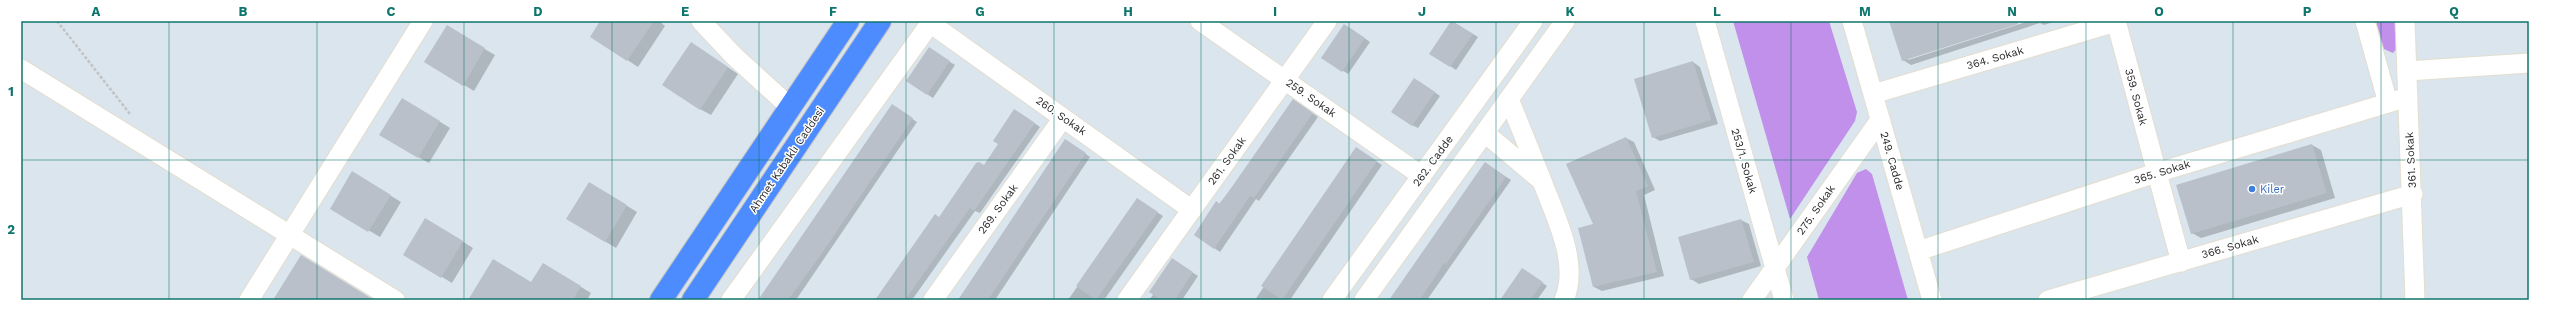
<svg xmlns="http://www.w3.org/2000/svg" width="2550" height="321" font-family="'Work Sans',sans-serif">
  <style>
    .green { fill: #c190ea }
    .shadow { fill: #0003 }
    .building { fill: #b9c0c9 }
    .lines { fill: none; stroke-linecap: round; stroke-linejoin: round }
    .minor-casing { stroke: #e4decf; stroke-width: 21 }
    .major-casing { stroke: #c3c3c3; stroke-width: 24 }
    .path { stroke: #c3c3c3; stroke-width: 2.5; stroke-dasharray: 3 2; stroke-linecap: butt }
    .minor { stroke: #fff; stroke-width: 19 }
    .major { stroke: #4d8cff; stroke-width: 22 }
    .grid { fill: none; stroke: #0f766e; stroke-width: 1; stroke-opacity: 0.55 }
    .shop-dot { fill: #3f7fe0; stroke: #fff; stroke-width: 1.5 }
    .labels { text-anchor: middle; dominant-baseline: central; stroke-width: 3; stroke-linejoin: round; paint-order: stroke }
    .street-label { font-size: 11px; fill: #2a2a2a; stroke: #fff }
    .shop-label { font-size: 11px; fill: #366cbe; stroke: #fff; text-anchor: start }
    .neatline { fill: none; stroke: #0f766e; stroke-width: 1.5 }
    .grid-label { font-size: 13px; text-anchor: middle; font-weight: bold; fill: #0f766e }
  </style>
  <rect width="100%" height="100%" fill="#dae5ed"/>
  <!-- green -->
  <path class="green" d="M1733,21h96l28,91 -2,9 -65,98z
    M2376,21h23l1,23 -7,9 -9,-4z
    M1866,169l6,5 36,126h-89l-12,-43 50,-84z"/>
  <!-- shadow -->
  <path class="shadow" d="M601,21h58l6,5 -27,41 -47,-31z
    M1452,21l26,16 -22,33 -25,-17z
    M1890,21h132l-114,37v2l121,-39h27l-12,4 -4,-2 -129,42 -8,-5z
    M447,27l48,28 -21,36 -48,-29z
    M1350,28l20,14 -22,32 -25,-16z
    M702,50l36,24 -27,41 -11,-6z
    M934,52l21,13 -22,33 -26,-17z
    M1693,62l7,5 18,57 -58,17 -7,-4z
    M1420,82l20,14 -22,32 -6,-3z
    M1298,103l20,14 -59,84 -3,-2 -36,53 -25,-17z
    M413,105l37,23 -21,35 -11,-6z
    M897,109l20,13 -121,178h-36z
    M1020,113l20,14 -60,86 -5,-2 -63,89h-36l108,-134z
    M1626,138l8,4 21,48 -11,5 20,81 -62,15 -8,-4 1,-62 -27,-61z
    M1070,143l20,14 -95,143h-37z
    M2312,145l9,5 14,48 -134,40 -9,-5z
    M1356,148l26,17 -92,135h-35z
    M1491,167l20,13 -84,120h-35z
    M363,179l38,23 -21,35 -49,-29z
    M600,189l37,23 -21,36 -48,-29z
    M1138,200l25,16 -59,84h-36z
    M1741,220l8,4 12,42 -62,18 -8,-5z
    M436,225l37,23 -21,35 -10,-6z
    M1178,263l20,13 -16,24h-33z
    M543,264l48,29 -4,7h-108l53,-17z
    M1527,272l20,14 -10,14h-36z"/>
  <!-- building -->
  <path class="building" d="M600,21h54l-27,40 -37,-24z
    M1451,21l22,13 -23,33 -21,-13z
    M1889,21h128l1,3 -116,37z
    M1344,24l21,14 -23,34 -21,-14z
    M447,25l38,23 -22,38 -39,-24z
    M691,42l37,25 -28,43 -38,-25z
    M929,47l21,14 -23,34 -21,-14z
    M1693,61l18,59 -59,18 -18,-59z
    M1414,78l21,14 -23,34 -21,-14z
    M402,98l38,23 -22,37 -39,-23z
    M1293,99l20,14 -59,85 -4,-2 -36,53 -20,-14 22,-34 4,3z
    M892,104l21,14 -93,138 -32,44h-30z
    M1014,109l21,14 -61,88 -4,-3 -65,92h-30l60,-86 4,3 37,-54 3,-1 5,3 14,-21 -5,-3z
    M1626,137l22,49 -12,5 21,81 -64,15 -15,-59 15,-4 -27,-60z
    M1065,139l21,14 -98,147h-30z
    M2312,144l15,49 -136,41 -15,-49z
    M1356,147l21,14 -95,139 -21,-14z
    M1485,162l21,15 -60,87 -2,-1 -24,37h-31z
    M352,171l39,24 -23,37 -38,-23z
    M589,182l38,23 -22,37 -39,-23z
    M1137,198l21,14 -62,88 -20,-14z
    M425,218l38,23 -22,37 -38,-23z
    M1741,219l13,43 -64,18 -12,-43z
    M301,255l73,45h-101z
    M1172,258l21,14 -18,28h-14l-12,-8z
    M493,259l38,23 12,-19 38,23 -8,14h-105z
    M1522,268l21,14 -13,18h-30z"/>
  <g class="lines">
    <!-- minor casing -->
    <g class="minor-casing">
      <path id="minor" d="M701,21l33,35 56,51
        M1200,21l222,155
        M1705,21l79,279
        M1852,21l80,279
        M2116,21l65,241
        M2365,21l23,82
        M2405,21l10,279
        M930,23l262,187
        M21,69l374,231
        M2407,71l122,-8
        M1873,94l243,-72
        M1485,133l57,48 -33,-82
        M1542,181c13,35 38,82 22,119
        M1918,251l238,-78 252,-76
        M249,300l174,-279
        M731,300l201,-279
        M933,300l130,-182
        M1127,300l200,-279
        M1332,300l201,-279
        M1364,300l201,-279
        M1752,300l128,-180
        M2048,300l365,-106"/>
    </g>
    <!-- major casing -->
    <g class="major-casing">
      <path id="major" d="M661,300l187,-279
        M693,300l187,-279"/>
    </g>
    <!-- path -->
    <path class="path" d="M57,21l73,93"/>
    <!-- minor -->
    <use href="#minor" class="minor"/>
    <!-- major -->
    <use href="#major" class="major"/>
  </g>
  <!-- grid -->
  <path class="grid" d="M169,21v279M317,21v279M464,21v279M612,21v279M759,21v279M906,21v279M1054,21v279M1201,21v279M1349,21v279M1496,21v279M1644,21v279M1791,21v279M1938,21v279M2086,21v279M2233,21v279M2381,21v279M21,160h2508"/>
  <!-- markers -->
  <circle class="shop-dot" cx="2252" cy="189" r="4"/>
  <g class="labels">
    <!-- street labels -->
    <g class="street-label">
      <text transform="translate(1995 58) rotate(-16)">364. Sokak</text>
      <text transform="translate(2136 97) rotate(75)">359. Sokak</text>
      <text transform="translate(1311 98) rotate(35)">259. Sokak</text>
      <text transform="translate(1061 116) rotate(35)">260. Sokak</text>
      <text transform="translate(787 160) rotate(-56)">Ahmet Kabaklı Caddesi</text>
      <text transform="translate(2411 160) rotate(-93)">361. Sokak</text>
      <text transform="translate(1227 161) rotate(-54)">261. Sokak</text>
      <text transform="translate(1433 161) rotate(-54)">262. Cadde</text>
      <text transform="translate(1744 161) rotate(74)">253/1. Sokak</text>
      <text transform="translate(1892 161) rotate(74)">249. Cadde</text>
      <text transform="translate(2162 172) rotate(-17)">365. Sokak</text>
      <text transform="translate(998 209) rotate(-54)">269. Sokak</text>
      <text transform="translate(1816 210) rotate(-55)">275. Sokak</text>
      <text transform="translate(2230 247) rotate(-16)">366. Sokak</text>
    </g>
    <!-- shop labels -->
    <g class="shop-label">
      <text x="2260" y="189">Kiler</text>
    </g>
  </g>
  <!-- border -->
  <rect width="2550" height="321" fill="none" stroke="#ffffff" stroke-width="44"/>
  <rect x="22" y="22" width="2506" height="277" class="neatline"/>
  <g class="grid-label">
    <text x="96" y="16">A</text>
    <text x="243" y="16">B</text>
    <text x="391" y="16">C</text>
    <text x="538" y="16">D</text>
    <text x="685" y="16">E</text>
    <text x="833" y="16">F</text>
    <text x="980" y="16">G</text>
    <text x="1128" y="16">H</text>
    <text x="1275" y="16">I</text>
    <text x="1422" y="16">J</text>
    <text x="1570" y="16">K</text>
    <text x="1717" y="16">L</text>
    <text x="1865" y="16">M</text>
    <text x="2012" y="16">N</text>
    <text x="2159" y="16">O</text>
    <text x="2307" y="16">P</text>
    <text x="2454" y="16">Q</text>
    <text x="11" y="96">1</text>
    <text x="11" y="234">2</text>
  </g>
</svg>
